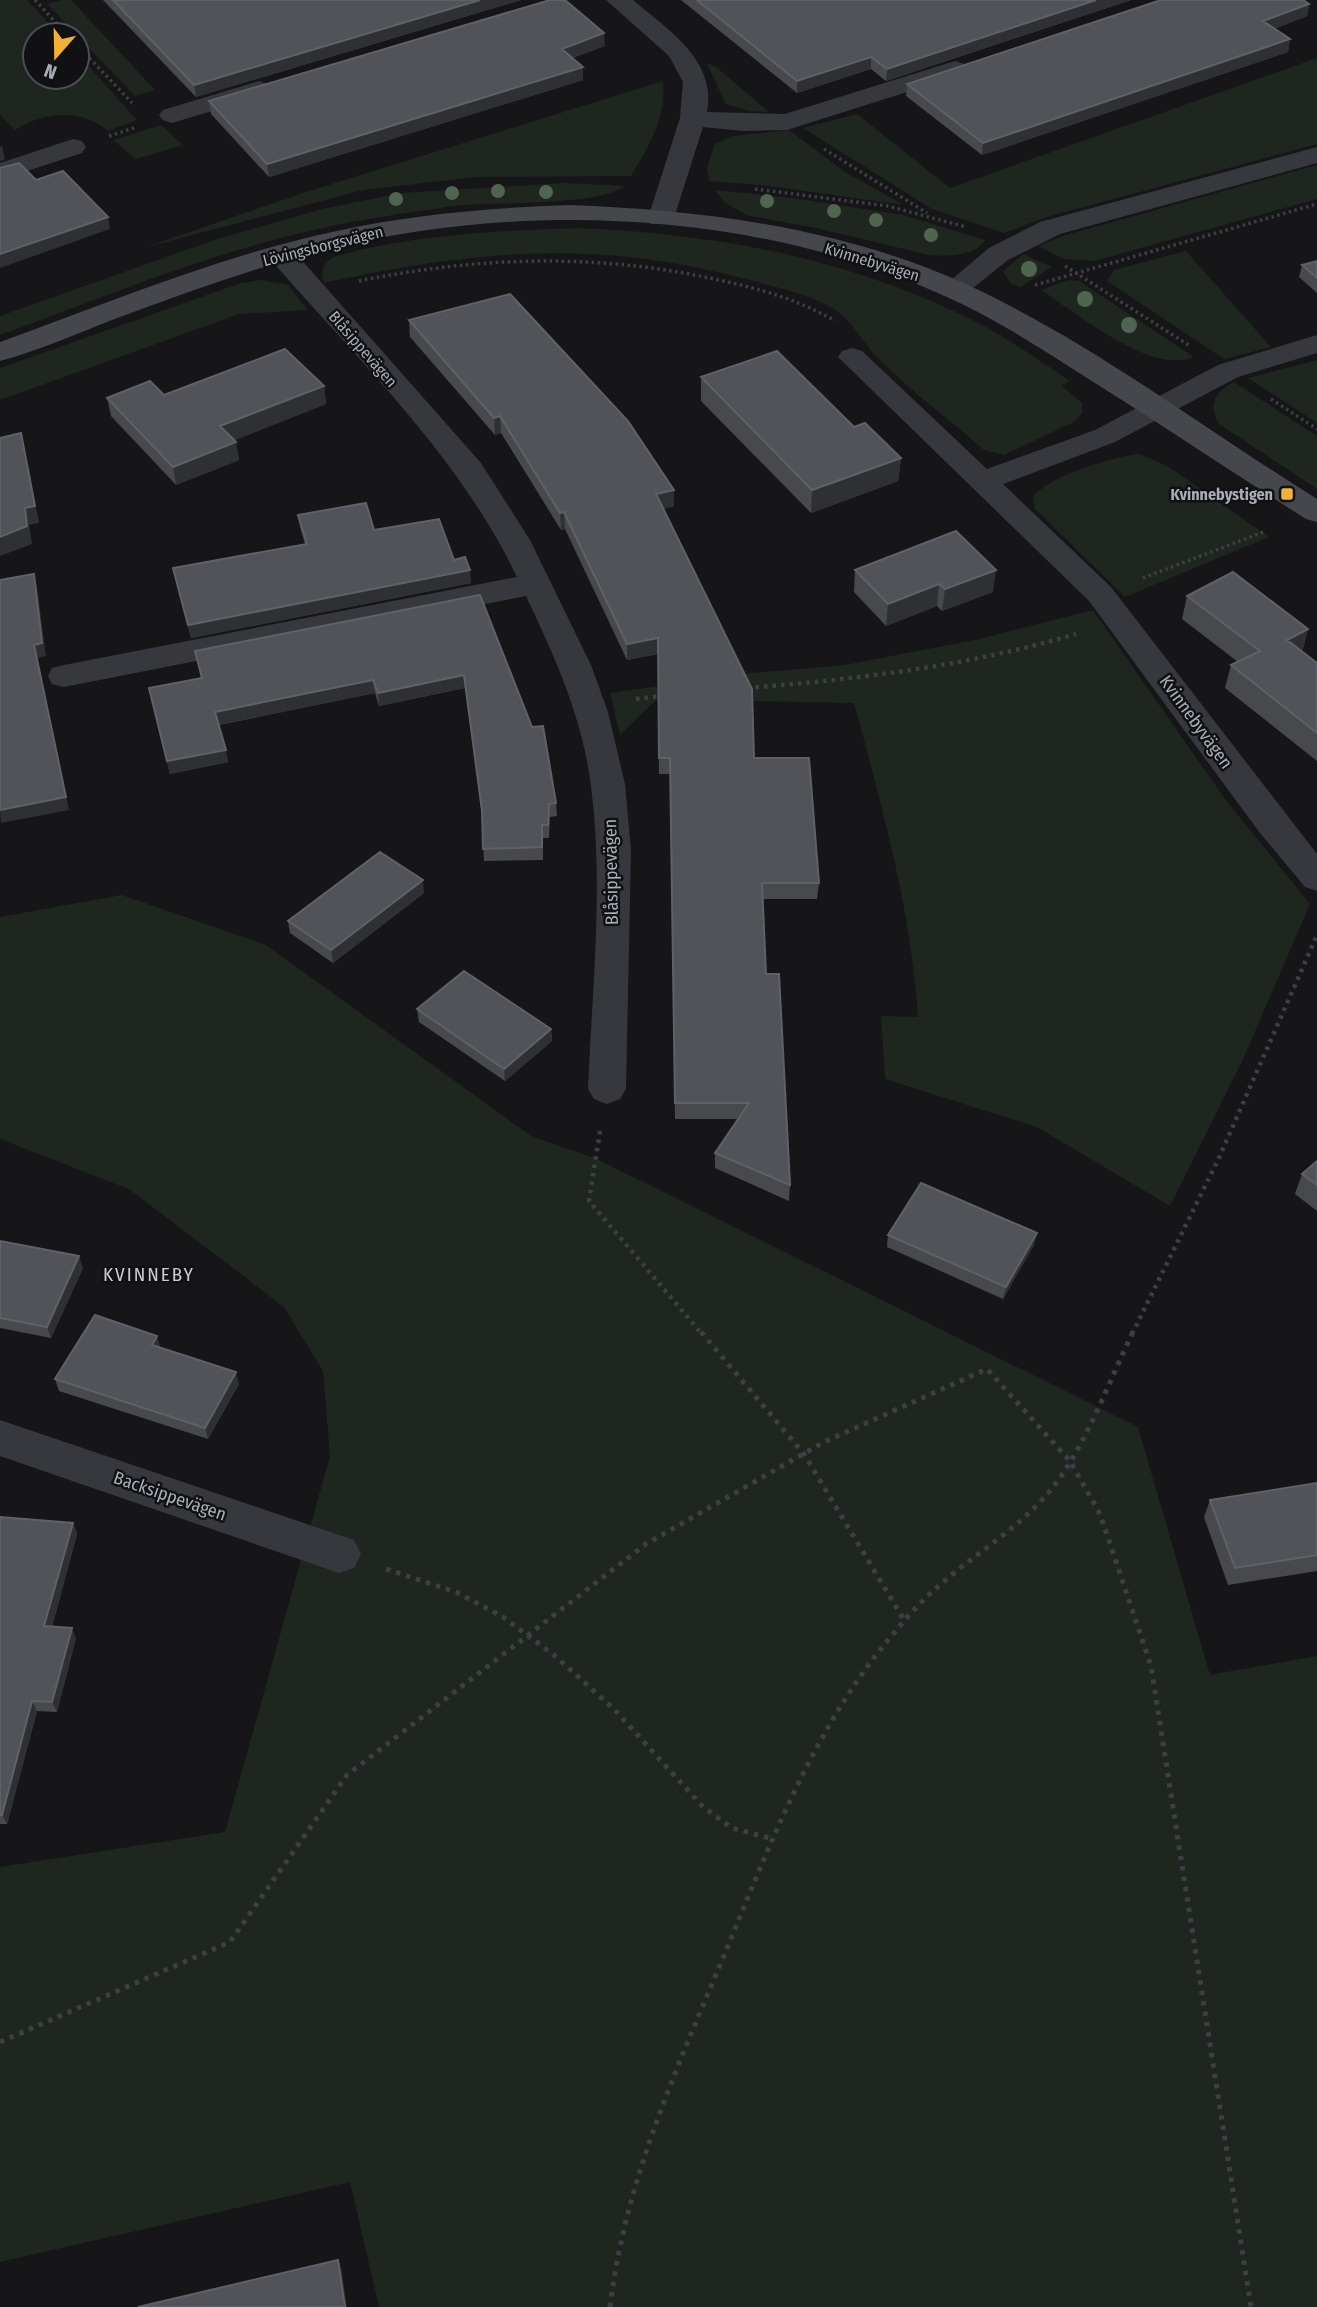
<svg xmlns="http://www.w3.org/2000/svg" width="1317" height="2307" font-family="'Fira Sans Condensed',sans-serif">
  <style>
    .green { fill: #1e261f }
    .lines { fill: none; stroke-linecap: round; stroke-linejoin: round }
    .path-far2 { stroke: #3d3f44; stroke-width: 3.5; stroke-dasharray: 2.5 3.5; stroke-linecap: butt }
    .path-far1 { stroke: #3d3f44; stroke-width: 4.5; stroke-dasharray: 3.5 5; stroke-linecap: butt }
    .path { stroke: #3d3f44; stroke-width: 5; stroke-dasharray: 4.5 6; stroke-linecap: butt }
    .street { fill: #37383d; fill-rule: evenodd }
    .secondary { fill: #45474d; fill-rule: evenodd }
    .tree { fill: #506452 }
    .wall { fill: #47494d }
    .shaded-wall { fill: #2f3033 }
    .building { fill: #525359; stroke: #5f6168; stroke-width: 2 }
    .poi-dot { fill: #f2b134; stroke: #111113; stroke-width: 2.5 }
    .labels { text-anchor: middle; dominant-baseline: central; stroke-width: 5; stroke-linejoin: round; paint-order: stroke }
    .far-street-label { font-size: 16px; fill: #a8adb8; stroke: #111113 }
    .far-poi-label { font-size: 16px; font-weight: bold; fill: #a8adb8; stroke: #111113; text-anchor: end }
    .street-label { font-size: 18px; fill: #a8adb8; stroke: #111113 }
    .neighbourhood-label { font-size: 19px; letter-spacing: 2px; fill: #c9ccd4; stroke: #111113 }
  </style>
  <rect width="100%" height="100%" fill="#161618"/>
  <!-- green -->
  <path class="green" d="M0,0h27l33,35h-25v42h42v-24l60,67 -29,11c-28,-23 -64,-19 -93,-1l-15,-15z
    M62,0h9l84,90 -20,6 -88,-92z
    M1317,58v86l-270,73 -43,16 -72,-24 -129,-81 54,-14 93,74z
    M707,64l8,2 54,46 -20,-1 -23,-7z
    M663,81c3,38 -13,63 -32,95l-154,1 -114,13 -220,58 163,-56z
    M161,125l22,20 -47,14 -23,-19z
    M789,130l56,42 59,33 -135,-19 -60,-5 -2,-12 7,-24 18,-9z
    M1317,165v34l-223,62 -30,-2 -26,-13 28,-11z
    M565,183l59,3c-23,21 -140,15 -177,21 -49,7 -98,14 -146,26 -102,24 -202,66 -301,102v-19l217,-77 105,-30 79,-16z
    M715,190l77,8 111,17 82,25c-10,17 -39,16 -56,15l-113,-27 -70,-13 -22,-13z
    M579,228c140,6 275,31 401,96 31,16 61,38 90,57l-8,5 20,17v10l-8,9 -70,33 -20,-5c-35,-31 -75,-60 -108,-94 -14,-15 -25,-36 -42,-47 -29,-17 -64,-23 -96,-32 -146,-38 -269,-26 -414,6 -4,-13 -1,-18 9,-26 79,-23 164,-26 246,-29z
    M1186,251l85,96 -47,12 -117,-78 7,-11z
    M1023,254l29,13 -32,20 -10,-4 -7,-12z
    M261,280l27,5 20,25 -69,4 -239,86v-32l241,-85z
    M1068,280l11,1 115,76c-42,19 -117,-44 -153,-67z
    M1317,360v63l-69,-45z
    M1234,382l83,54v53l-98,-65c-12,-19 -4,-32 15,-42z
    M1140,454l29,13 100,70 -144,60 -90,-88 -2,-12c13,-20 82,-41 107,-43z
    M1093,610l132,189 85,105 -66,153 -74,149 -133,-79 -152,-48 -4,-63 37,1c-7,-108 -36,-210 -64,-314l-197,-4 -37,36 -10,-42 142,-20 93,-8 130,-25z
    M122,895l144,50 265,191 66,23 541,268 72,248 107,-19v651h-938l-29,-125 -350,80v-395l225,-35 105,-376 -7,-85 -39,-64 -155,-118 -129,-50v-222z"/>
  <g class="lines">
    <!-- path-far2 -->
    <path class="path-far2" d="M35,0l32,35
      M77,45l55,58
      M109,136l25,-8
      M824,149l103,64
      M755,189l133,17 78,21
      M1065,266l125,80
      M359,281c117,-24 233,-28 350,-3 44,9 87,20 126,43
      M1035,285l282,-81
      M1271,399l46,30
      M1143,578l123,-47"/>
    <!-- path-far1 -->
    <path class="path-far1" d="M747,688c112,-9 221,-22 329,-54
      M636,699l26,-3
      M600,1131l-11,70 113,133
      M1132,1334l86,-174 99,-225"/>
    <!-- path -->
    <path class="path" d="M701,1332l103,122 100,166
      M386,1569l70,23 47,25 51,38 59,53 90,99 29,21 41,11
      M0,2042l230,-100 117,-167 299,-231 178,-102 163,-73 83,92 30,53 51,152 100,641
      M610,2307c15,-124 65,-235 113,-349 43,-104 84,-213 153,-303 20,-25 40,-50 65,-71 35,-31 77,-55 108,-92 36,-43 59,-109 84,-160"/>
    <!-- street -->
    <path class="street" d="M606,0h27c35,30 84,60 74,112l78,2 170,-53 9,3 4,5 -4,5 -177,56 -44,1 -40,-4 -29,91 -3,6h-20l-3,-6 32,-100 3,-36 -14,-26z
      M259,81l9,3 4,5 -4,5 -96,29 -9,-3 -4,-5 4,-5z
      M73,139l9,2 4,6 -4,6 -82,27v-17z
      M1317,147v16l-257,71 -52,26 -45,36h-20l-4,-6 50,-42 51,-26z
      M281,246l10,2 190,215 49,77 61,125 17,47 17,72 6,66 -5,239 -6,10 -13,5 -13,-5 -6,-10c4,-100 16,-203 3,-303 -8,-67 -36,-129 -65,-190l-462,91 -12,-3 -4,-8 4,-8 12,-3 453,-88c-57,-120 -159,-217 -246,-317l-4,-6 4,-6z
      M1317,335v18l-79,24 -123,65 -112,42 108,103 206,267v37l-12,-4 -45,-54 -171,-232 -251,-244 4,-6 10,-3 10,3 125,118 108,-39 123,-65z
      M0,1420l354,120 7,14 -7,14 -15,5 -339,-117z"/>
    <!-- secondary -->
    <path class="secondary" d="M569,205c136,5 274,23 399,80 123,57 234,142 349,214v23l-11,-3c-73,-46 -145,-95 -219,-141 -45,-29 -91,-59 -140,-81 -187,-85 -415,-97 -614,-49 -75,18 -148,45 -221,72 -36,14 -74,31 -112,41v-19c111,-40 222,-87 337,-111 77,-17 154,-23 232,-26z"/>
  </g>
  <!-- trees -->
  <g class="tree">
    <circle cx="498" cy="191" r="7"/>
    <circle cx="546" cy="192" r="7"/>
    <circle cx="452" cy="193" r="7"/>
    <circle cx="396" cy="199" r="7"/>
    <circle cx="767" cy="201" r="7"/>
    <circle cx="834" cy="211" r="7"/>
    <circle cx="876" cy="220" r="7"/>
    <circle cx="931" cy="235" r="7"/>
    <circle cx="1029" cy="269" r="8"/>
    <circle cx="1085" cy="299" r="8"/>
    <circle cx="1129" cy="325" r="8"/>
  </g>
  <!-- wall -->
  <path class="wall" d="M103,0h418l-325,97z
    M681,0h450l-245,81 -15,-12 -74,24z
    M1309,4l-2,12 -33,13 16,10 -2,13 -306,103 -76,-59 1,-12z
    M605,46l-33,12 11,22 -314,97 -58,-63 -2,-13z
    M1317,261v32l-18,-16 3,-12z
    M409,320l265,186 -11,3 91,249 65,125 -2,16h-54l3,75 24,211 -1,16 -74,-33v-15l23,-34h-63l-5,-345h-11l-1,-120 -31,6 -62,-131 -4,1 -60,-97 -6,2 -85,-98z
    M701,377l153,50 47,31 -3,23 -87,32 -110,-112z
    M324,386l2,18 -92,36 5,20 -63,25 -65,-69 -4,-18z
    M298,515l76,15 80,30 17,23 -280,55 -18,-70 132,-24 -5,-17z
    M855,570l138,22 -51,19 -5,-5 -51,20 -32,-34z
    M480,595l76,208 1,13 -7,1 -1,21h-6v22l-59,1 -2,-44 -17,-129 -86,18 -4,-13 -156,32 9,37 -58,12 -18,-73 49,-23 -6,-27z
    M1187,596l121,33 -6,23 15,11v98l-92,-73 6,-23 7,-3 -56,-43z
    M424,893l-91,70 -43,-30 -2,-12z
    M417,1009l134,20 1,12 -47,40 -86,-59z
    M1317,1161v50l-22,-17 7,-20z
    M888,1235l146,10 -31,54 -116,-52z
    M0,1241l83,27 -32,70 -51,-10z
    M157,1336l3,12 79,36 -31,55 -149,-48 -4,-12z
    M1317,1483v88l-89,14 -24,-68 6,-17z
    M0,1517l73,6 4,11 -25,93 24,11 -19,74 -20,-1 -30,113h-7z"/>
  <!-- shaded-wall -->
  <path class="shaded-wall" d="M480,0h41l-325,97 -2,-12z
    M1096,0h35l-245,81 1,-12z
    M1309,4l-2,12 -46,18 2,-13z
    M604,33l1,13 -43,15v-12z
    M1290,39l-2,13 -306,103 1,-12z
    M871,57v12l-74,24v-12z
    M583,67v13l-314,97 -2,-13z
    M2,146l3,13 -5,2v-14z
    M108,217l2,12 -110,39v-14z
    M324,386l2,18 -103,41 -3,-19z
    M500,416l1,17 -6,2 -1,-17z
    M21,433l18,90 -10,2 3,19 -32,12v-19l25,-29z
    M236,442l3,18 -63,25 -3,-18z
    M901,458l-3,23 -87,32 1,-23z
    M674,490v16l-18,5v-17z
    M564,512l1,17 -4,1 -1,-17z
    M470,570l1,13 -280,55 -3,-13z
    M996,570l-3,22 -51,19 3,-22z
    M34,574l3,13 9,69 -9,2 32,152 -68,13 -1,-13 34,-165z
    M939,584l-2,22 -51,20 2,-22z
    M1308,629l-6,23 -15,-12z
    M658,638v16l-31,6v-16z
    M464,675l1,13 -86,18 -1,-13z
    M373,680l2,13 -157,32 -3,-13z
    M226,750l2,12 -58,12 -3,-13z
    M423,880l1,13 -91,70 -2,-13z
    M551,1029l1,12 -47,40 -1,-12z
    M1037,1233l-3,12 -31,54 3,-12z
    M79,1256l4,12 -32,70 -4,-11z
    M157,1336l3,11 -5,10 -3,-12z
    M236,1372l3,12 -31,55 -3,-11z
    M73,1523l4,11 -28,103 -5,-11z
    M72,1628l4,10 -19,74 -5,-10z
    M32,1701l5,10 -30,113 -5,-9z
    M338,2260l3,7 6,40h-2z"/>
  <!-- building -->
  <path class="building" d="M113,0h367l-286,85z
    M550,0h15l39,33 -42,16 21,18 -316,97 -58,-63z
    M697,0h399l-209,69 -16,-12 -74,24z
    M1161,0h142l6,4 -46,17 27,18 -307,104 -76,-59z
    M19,163l17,17 27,-9 45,46 -108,37v-86z
    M1317,261v17l-15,-13z
    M510,294l118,127 46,69 -18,4 96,195 2,69h55l10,125h-57l4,91h13l11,211 -75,-32 34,-50h-74l-5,-345h-11l-1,-120 -31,6 -63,-132 -4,1 -60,-97 -6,2 -85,-98z
    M285,349l39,37 -104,40 16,16 -63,25 -66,-69 43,-17 14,14z
    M777,351l77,76 11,-4 36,35 -89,32 -111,-113z
    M21,433l14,73 -10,2 2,18 -27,11v-99z
    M366,503l8,27 65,-11 15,41 11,-3 5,13 -282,55 -15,-57 134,-24 -9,-29z
    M956,531l40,39 -51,19 -6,-5 -51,20 -33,-34z
    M1233,572l75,57 -21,11 30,23v70l-86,-68 29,-14 -73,-55z
    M34,574l8,69 -8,2 32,152 -66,13v-230z
    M480,595l52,132 11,-1 13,77 -7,1 -1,21h-6v22l-59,2 -1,-39 -18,-135 -86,18 -5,-13 -158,32 11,38 -59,11 -18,-73 53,-10 -7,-27z
    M380,852l43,28 -92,70 -43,-29z
    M464,971l87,58 -47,40 -87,-60z
    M1317,1161v24l-15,-11z
    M921,1183l116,50 -31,54 -118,-52z
    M0,1241l79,15 -32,71 -47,-9z
    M95,1315l62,21 -5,9 84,27 -31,56 -150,-49z
    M1317,1483v72l-82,13 -25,-68z
    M0,1517l73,6 -29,103 28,2 -20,74 -20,-1 -30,114h-2z
    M338,2260l7,47h-207z"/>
  <!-- markers -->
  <rect class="poi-dot" x="1280" y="487" width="14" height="14" rx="3.5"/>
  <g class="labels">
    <!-- far-street labels -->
    <g class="far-street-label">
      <text transform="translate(323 246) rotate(-14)">Lövingsborgsvägen</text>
      <text transform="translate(872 262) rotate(17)">Kvinnebyvägen</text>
      <text transform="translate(363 349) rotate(49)">Blåsippevägen</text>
    </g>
    <!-- far-poi labels -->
    <g class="far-poi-label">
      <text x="1273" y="494">Kvinnebystigen</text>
    </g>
    <!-- street labels -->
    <g class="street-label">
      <text transform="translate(1196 722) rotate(54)">Kvinnebyvägen</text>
      <text transform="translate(611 872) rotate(-91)">Blåsippevägen</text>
      <text transform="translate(170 1496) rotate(19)">Backsippevägen</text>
    </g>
    <!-- neighbourhood labels -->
    <g class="neighbourhood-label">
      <text x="149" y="1274">KVINNEBY</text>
    </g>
  </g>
  <!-- north arrow -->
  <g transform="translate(56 56) rotate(200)"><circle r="33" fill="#111113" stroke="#4d4f55" stroke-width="2"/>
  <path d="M0-5L12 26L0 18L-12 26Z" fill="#f2b134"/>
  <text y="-10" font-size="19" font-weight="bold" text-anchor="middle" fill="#a8adb8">N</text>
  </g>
</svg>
